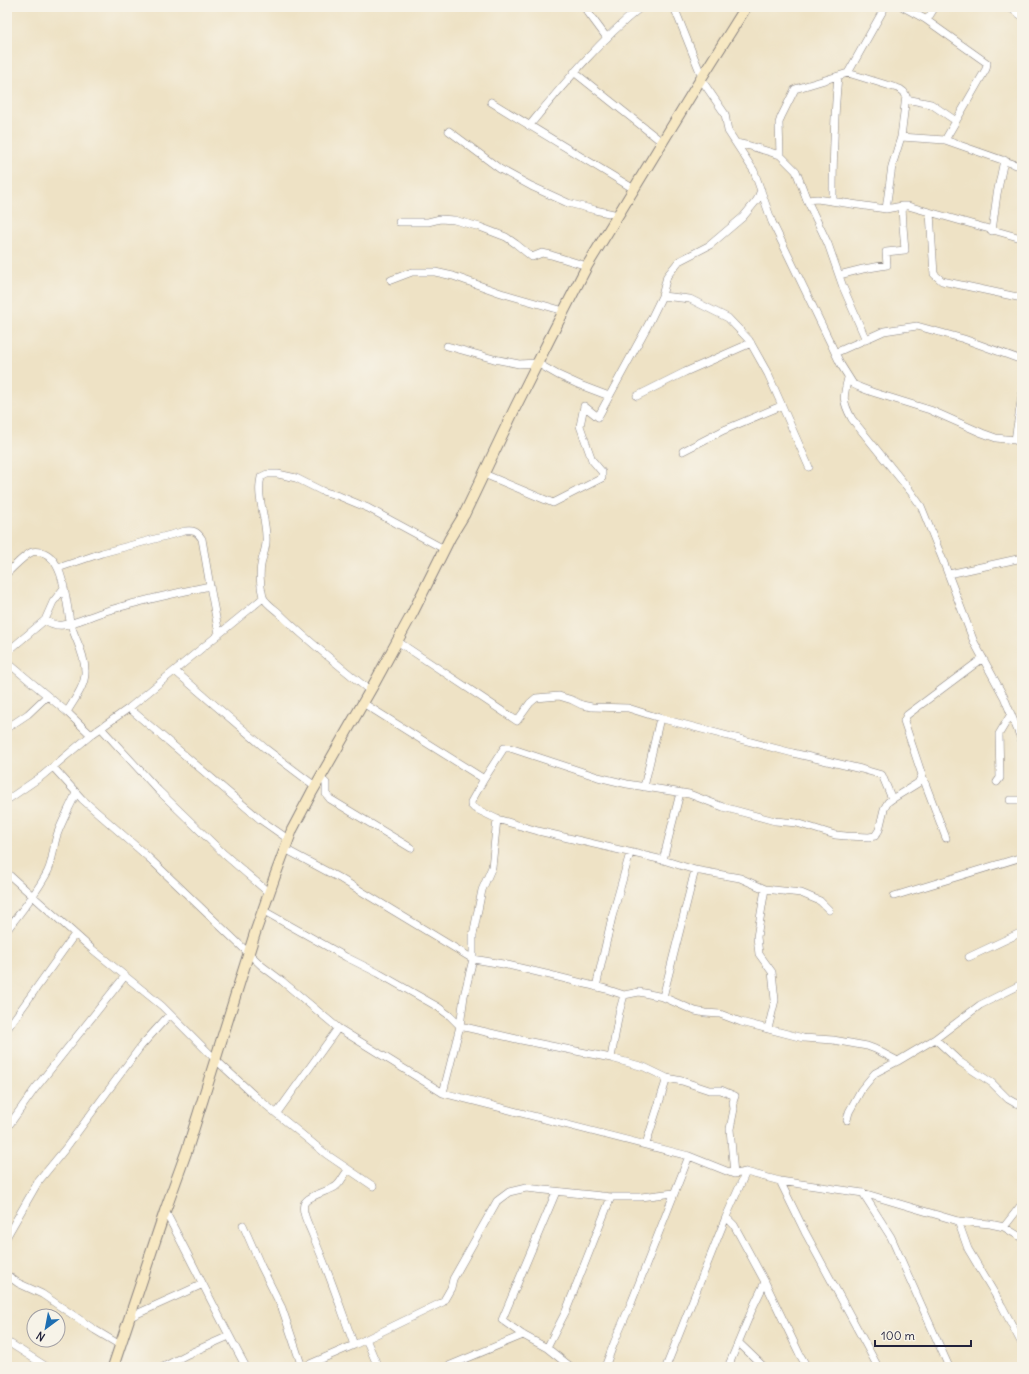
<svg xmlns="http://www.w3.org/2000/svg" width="1029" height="1374" font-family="Delius,sans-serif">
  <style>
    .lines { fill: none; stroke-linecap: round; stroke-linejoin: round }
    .street-casing { stroke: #888280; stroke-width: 8 }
    .secondary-casing { stroke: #888280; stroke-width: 12 }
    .street { stroke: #fff; stroke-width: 7 }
    .secondary { stroke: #f7e8c3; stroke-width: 10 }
  </style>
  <rect width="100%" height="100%" fill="#f7f3e8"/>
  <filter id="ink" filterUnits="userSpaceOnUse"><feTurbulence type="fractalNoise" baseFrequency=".025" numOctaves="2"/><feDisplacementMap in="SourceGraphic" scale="8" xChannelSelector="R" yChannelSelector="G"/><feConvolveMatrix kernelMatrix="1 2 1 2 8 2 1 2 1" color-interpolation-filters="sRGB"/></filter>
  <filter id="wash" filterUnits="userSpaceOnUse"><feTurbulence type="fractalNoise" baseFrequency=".012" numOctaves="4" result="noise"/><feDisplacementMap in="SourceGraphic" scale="16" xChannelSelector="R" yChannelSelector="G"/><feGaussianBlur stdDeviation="0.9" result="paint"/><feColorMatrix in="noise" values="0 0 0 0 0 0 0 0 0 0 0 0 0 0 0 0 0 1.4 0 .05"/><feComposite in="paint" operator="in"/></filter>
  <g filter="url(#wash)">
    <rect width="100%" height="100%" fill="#eee2c5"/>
  </g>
  <g filter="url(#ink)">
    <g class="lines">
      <!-- street casing -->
      <g class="street-casing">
        <path id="street" d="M584,7l23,31
          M674,7l28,70
          M885,7l-37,66 52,16 4,3 2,4 -5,41 -9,29 -6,43
          M903,7l22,12 62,44 -1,6 -41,71
          M1009,7l13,9
          M927,20l8,-13
          M574,72l88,70
          M701,79l24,35 3,17 26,40 18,51 18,37 51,106 12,19 6,3 13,5 58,18 52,23 14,5 19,2 7,4
          M906,99l25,5 25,17
          M491,102l143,87
          M529,126c35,-42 70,-85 112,-119
          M449,131l51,38 31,17 37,17 27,7 23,5
          M901,137l44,3 77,27
          M736,143l14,3 30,9 16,16 11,29 10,-1 69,10 16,-3h6l113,32 1,-1
          M780,155l-1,-32 2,-6 14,-28 53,-16
          M807,200l21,44 15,43 23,53
          M833,201c0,-42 1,-83 5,-125
          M930,213l4,61 8,7 80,17
          M399,222h29l12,-3 14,1 26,7 26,10 10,7 16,13 10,-4 9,2 36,11
          M992,231l5,-37 7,-34
          M839,275l24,-6 24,-4 -1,-13 19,-2 -2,-24 -1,-20
          M391,280l21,-8h23l18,4 48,17 63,18
          M662,296l28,3 38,19 21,22 19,34 41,93
          M447,346l47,13 25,5 18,-1 21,12 22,10 29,11
          M835,353l49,-22 33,-5 47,13 58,21
          M848,378c-5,19 -6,23 4,41l59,73 10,14 21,52 32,84 30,55 18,44
          M637,396l48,-24 66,-29
          M1015,440l7,-45
          M683,451l41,-21 57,-24
          M484,474l69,29 49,-25v-6l-10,-12 -12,-34 4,-20 14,11 50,-92 14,-29 5,-20 12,-15 31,-16 33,-28 14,-17 4,-10
          M58,568l44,-15 83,-22c8,-1 12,0 17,8l8,47
          M7,573c8,-7 16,-17 25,-21 3,-1 6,0 9,0 23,5 25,50 29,69 4,17 15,32 15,50 1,14 -11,29 -18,41
          M949,574l73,-16
          M45,620l8,-18 11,-14
          M397,641l120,80 13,-18 6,-5 23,-2 13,4 10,5 10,2 36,1 35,11 130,34 68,16 21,6 10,24
          M7,652l38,-32c6,4 11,6 18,5 15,-2 29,-10 43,-14 34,-10 69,-18 104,-25l9,48
          M7,662l60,50 24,23
          M175,671l91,78 49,37
          M370,691c-31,-26 -64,-51 -92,-79 -5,-4 -13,-10 -15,-15 -3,-11 -4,-26 -1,-37 2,-8 5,-14 4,-23 0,-20 -10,-40 -5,-60l6,-3h11l18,4 26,13 17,5 29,12 76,41
          M363,703l121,76
          M129,708l132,112 27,19
          M7,728l21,-14 19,-18
          M101,728l57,62 66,64 45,39
          M53,767l29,32 66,58 114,109 20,15 56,47 105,65 246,63 45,18 12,-2 34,9 83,12 95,28 32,3 14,3 18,11
          M320,778l6,5v11l4,5 81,49
          M997,782l3,-4 -1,-44 12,-20
          M644,787l16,-69
          M7,800l35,-24 49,-41 38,-27 134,-110
          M1010,800h12
          M946,838l-24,-63 -18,-54 3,-6 76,-57
          M285,849l56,30 132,80 30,5 47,11 56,14 18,6 15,-3 24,5 32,14 10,2 15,1 21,8 62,16 30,2 34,6 8,3 23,12
          M663,860l17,-67
          M7,873l85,76 70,57 54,54 40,37 70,57 47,32
          M765,889l-8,48 2,17 13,18 3,28 -7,29
          M894,896l128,-39
          M829,910l-9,-9 -19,-8 -36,-4 -25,-11 -45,-8 -32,-10 -125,-29 -41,-12 -23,-11 -3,-3v-3l13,-23 20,-31h6l88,29 29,7 62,10 34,13 52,14 22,2 38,12 11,1 23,1 6,-1 4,-6 5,-21 4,-7 4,-3 26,-16 4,-8
          M264,911l82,46 32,16 60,34 12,9 10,10 61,14 90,18 33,9 23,11 15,3 27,9h12l14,6 -2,6 1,7 -4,20 4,45
          M7,930c14,-19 30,-37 41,-59 5,-11 5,-24 9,-36 5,-14 13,-28 19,-42
          M969,957l53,-25
          M596,987l16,-70 18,-64
          M663,997l32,-127
          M7,1029l68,-95
          M935,1039l25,23 32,21 16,16 7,4 7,1
          M611,1058l8,-45 5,-18
          M443,1093l17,-67 4,-30 9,-37v-24l9,-45 10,-23 5,-48
          M277,1113l61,-85
          M847,1120l2,-8 12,-22 14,-17 23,-12 37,-22 45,-34 42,-21
          M7,1128l27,-38 91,-114
          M646,1144l21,-66
          M349,1170c-7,5 -7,14 -16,18 -6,3 -26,8 -29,16 -3,9 6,23 9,32 16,36 28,73 41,109
          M780,1181l25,51 73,135
          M556,1192l-54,128 21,15 24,13 24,19
          M863,1193l28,44 58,130
          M165,1211c28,52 53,105 81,156
          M726,1217l8,8 31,57 35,73 7,12
          M958,1221l10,28 34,57 20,38
          M243,1225l18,41 21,42 20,59
          M1004,1227l18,-23
          M7,1236l31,-54 27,-33 76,-103 29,-32
          M7,1275l11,8 24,11 53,36 25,15
          M130,1317l73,-33
          M366,1339l12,28
          M739,1343l25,24
          M11,1344l36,23
          M547,1348l19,-37 45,-114
          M163,1367l25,-13 41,-18
          M303,1367l51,-22 89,-43 8,-14 2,-9 44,-78 12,-9 17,-4 85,9h30l33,-4
          M446,1367l77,-32
          M605,1367l9,-24 18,-42 57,-145
          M666,1367l60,-150 20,-45
          M728,1367l26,-62 11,-23"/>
      </g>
      <!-- secondary casing -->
      <g class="secondary-casing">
        <path id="secondary" d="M113,1367l52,-156 22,-61 68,-217 20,-57 17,-46 20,-38 63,-110 37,-68 38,-76 14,-23 21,-44 30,-63 34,-68 38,-74 115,-189 44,-70"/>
      </g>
      <!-- street -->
      <use href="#street" class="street"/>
      <!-- secondary -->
      <use href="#secondary" class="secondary"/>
    </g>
  </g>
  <!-- margin -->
  <rect width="1029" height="1374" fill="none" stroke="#f7f3e8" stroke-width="24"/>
  <!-- north arrow -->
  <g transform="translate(46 1328) rotate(212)"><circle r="19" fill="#f7f3e8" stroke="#a29fa3"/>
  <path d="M0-3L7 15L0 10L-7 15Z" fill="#1f6fb2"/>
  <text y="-6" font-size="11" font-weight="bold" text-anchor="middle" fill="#22223b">N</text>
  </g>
  <!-- scale -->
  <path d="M875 1340v6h96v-6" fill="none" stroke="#22223b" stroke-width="2"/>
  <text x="881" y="1340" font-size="12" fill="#22223b" stroke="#f7f3e8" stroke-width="3" paint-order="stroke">100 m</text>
</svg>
